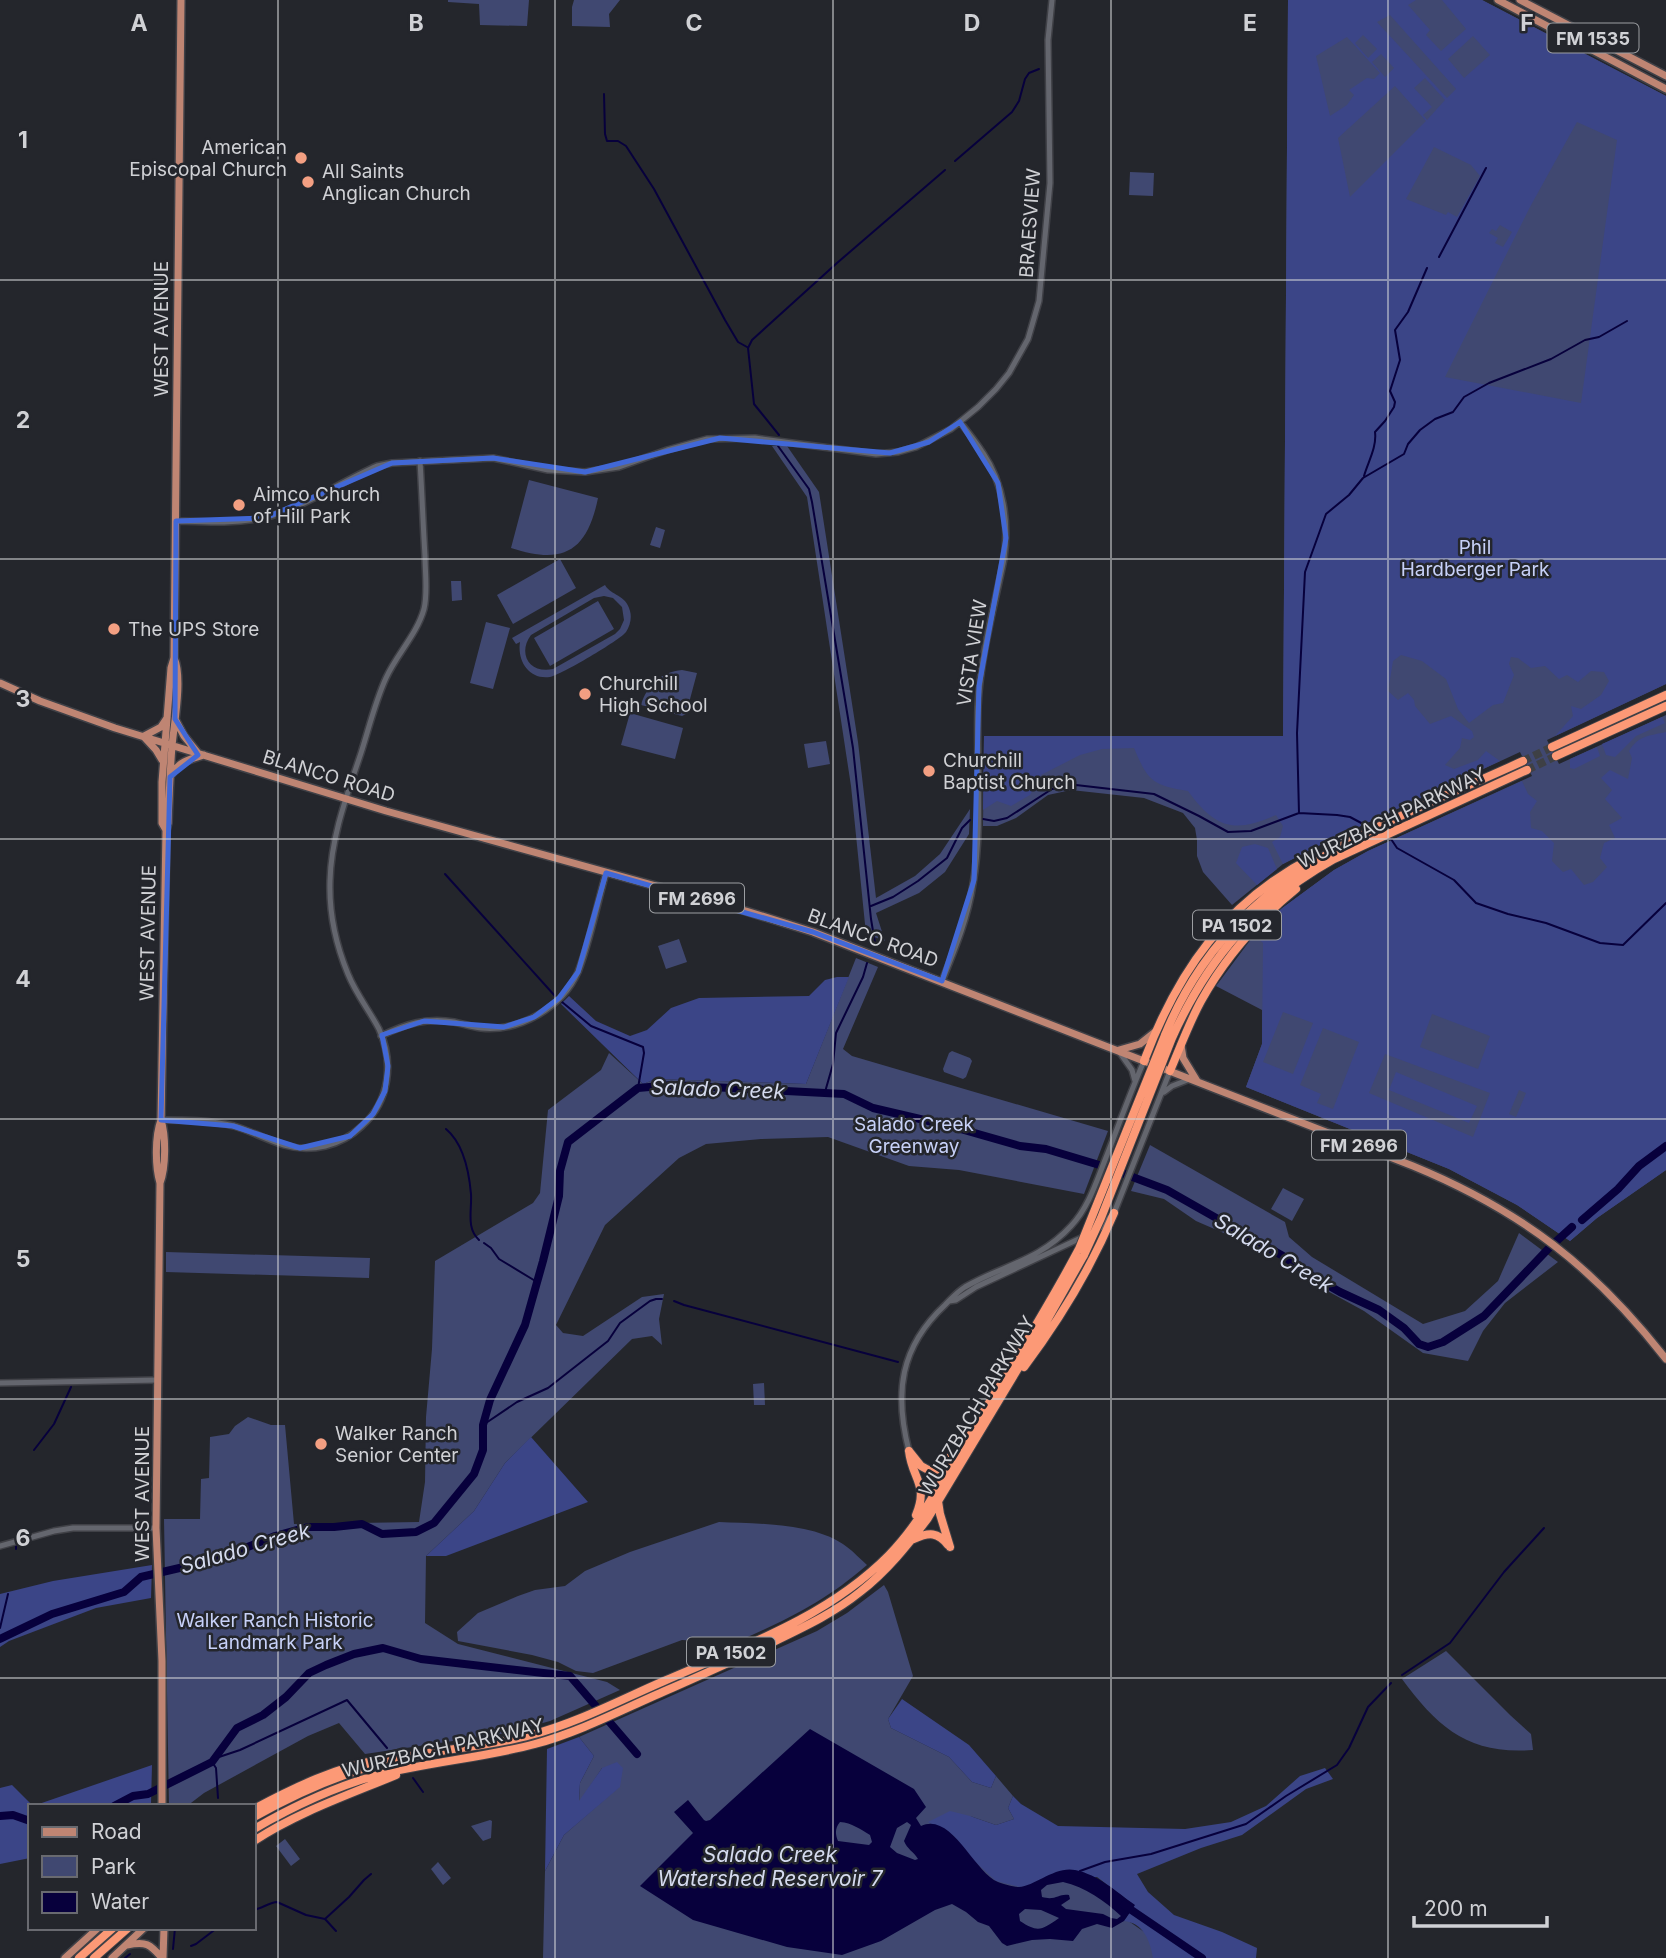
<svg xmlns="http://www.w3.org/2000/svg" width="1666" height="1958" font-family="Inter,sans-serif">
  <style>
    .green { fill: #404871; fill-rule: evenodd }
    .forest { fill: #3b4587; fill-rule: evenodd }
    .water { fill: #07003c; fill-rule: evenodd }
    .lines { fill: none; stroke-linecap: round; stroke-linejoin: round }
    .stream { stroke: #07003c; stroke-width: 2 }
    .river { stroke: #07003c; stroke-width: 8 }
    .highway-tunnel { stroke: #3e4045; stroke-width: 8; stroke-dasharray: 8 4; stroke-linecap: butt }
    .minor-casing { stroke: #404147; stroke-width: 8 }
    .major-casing { stroke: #404147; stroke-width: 10 }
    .highway-casing { stroke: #404147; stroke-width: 10 }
    .minor { stroke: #64666e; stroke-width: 5 }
    .major { stroke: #bf8573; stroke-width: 7 }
    .highway { stroke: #fc9976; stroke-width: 8 }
    .highway-bridge-casing { stroke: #404147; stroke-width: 10; stroke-linecap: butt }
    .highway-bridge { stroke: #fc9976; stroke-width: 8 }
    .marked { fill: none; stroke: #4168d7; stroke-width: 5; stroke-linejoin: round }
    .grid { fill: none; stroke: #d0d1d5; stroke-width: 2; stroke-opacity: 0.55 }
    .poi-dot { fill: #f39f82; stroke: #24262c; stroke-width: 2.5 }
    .labels { text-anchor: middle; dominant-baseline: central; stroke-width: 5; stroke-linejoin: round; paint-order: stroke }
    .shield { fill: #24262c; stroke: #9c9ea2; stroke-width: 2 }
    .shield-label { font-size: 18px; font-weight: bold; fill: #d0d1d5 }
    .poi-label { font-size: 19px; fill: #d0d1d5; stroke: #24262c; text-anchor: start }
    .street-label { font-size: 19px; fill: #d0d1d5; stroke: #24262c }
    .park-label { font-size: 19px; fill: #c7d1f8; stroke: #24262c }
    .water-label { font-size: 21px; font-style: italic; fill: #d5dbef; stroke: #24262c }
    .grid-label { font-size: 23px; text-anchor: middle; font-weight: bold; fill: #d0d1d5; stroke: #24262c; stroke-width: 5; stroke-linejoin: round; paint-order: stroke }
  </style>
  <rect width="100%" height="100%" fill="#24262c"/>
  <!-- green -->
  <path class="green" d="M448,0h81l-2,26 -47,-1 -1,-21 -31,-2z
    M574,0h46l-11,14 1,13 -38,-1v-19z
    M1288,0h194l184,96v588l-119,56 12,24 107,-49v455l-69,48 -27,23 -53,-36 -68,-36 -203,-82 16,-43v-34l-46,-24 38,-51h3l24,-26 53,-39 34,-19 164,-75 -12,-24 -196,91 -41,21 -51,41 -29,-33 -6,-16v-16l-2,-12 -12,-15 -39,-15 -73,-8 -23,5 -32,23 -19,8h-14l1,-90h299z
    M1130,172l24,1 -1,23 -24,-1z
    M772,446h15l32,46 39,250 18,156 39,-22 25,-22 30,-45 -1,25 -24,38 -26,21 -43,20 9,28 -19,-7 -15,-148 -44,-289z
    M529,480l69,18c-11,54 -35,67 -87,50z
    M656,527l9,3 -5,18 -10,-3z
    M560,559l16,29 -63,36 -16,-29z
    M451,581h10l1,19 -10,1z
    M605,585c6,11 21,9 25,26 2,7 0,15 -4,21 -6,8 -65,43 -76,45 -21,3 -33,-16 -30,-35l-4,2 -4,-6zM604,596l9,2 9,9 2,13 -4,9 -5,5 -62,35c-23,5 -36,-15 -22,-34l63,-37z
    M598,601l16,28 -64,37 -16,-28z
    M486,622l24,6 -17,61 -23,-6z
    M682,670l15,3 -11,41 -4,2 -41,-11c6,-20 20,-33 41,-35z
    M630,713l53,15 -8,31 -54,-14z
    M826,741l4,23 -22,4 -4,-24z
    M679,939l8,23 -21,7 -8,-23z
    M856,958l22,9 -35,82 9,7 256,75 -24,63 -125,-24 -50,-4 -81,-29 -67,2 -55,5 -27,14 -74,67 -49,100 7,8 20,3 59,-39 22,-3 -5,25 3,26 -10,-9 -20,3 -127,124 -31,48 -48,45 -1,67 33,21 149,38 13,8 -70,31 -43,12 -142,21 -26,-31 -31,13 -104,57 -17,13h-18l-5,-287h36l1,-40 8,-1 1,-41 19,-3 6,-8 13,-9 23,8h14l9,99 125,-2 6,-40 1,-65 6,-68 3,-88 98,-58 7,-10 8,-83 53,-40 8,-17 34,31 13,-5 150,5z
    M952,1051l18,7 2,3 -6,16 -3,2 -19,-7 -1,-3 6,-16z
    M1150,1145l135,77 4,15 23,20 111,67 42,-13 33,-30 21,-48 39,29 -53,41 -22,28 -15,30 -45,-8 -59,-42 -42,-23 -43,-31 -83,-36 -32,-22 -33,-8z
    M1283,1188l21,11 -12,22 -21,-12z
    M166,1252l204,6 -1,20 -203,-6z
    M764,1383l1,22h-11l-1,-21z
    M719,1522c38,2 96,0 128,25 7,5 13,12 20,18 -47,41 -90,59 -146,84l-20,-8 -19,-1 -89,33 -17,-2 -18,-9 -26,-7 -74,-14 -1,-9 21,-19 40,-17 17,-6 30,-4 20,-15 45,-19z
    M884,1585l4,7 25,84 -25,43 3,9 58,29 23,25 19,6 5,-12 17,20 -5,12 6,11 -18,6 -26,-9 102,53 55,51 20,14 25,24h-629l2,-87 19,-36 56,-49 -18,-18 -23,35 1,-20 14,-27 -15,-19 238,-106 30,-18z
    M1446,1651l64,64 21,19 2,16c-64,5 -95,-22 -131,-71z
    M490,1820l2,1 -1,17 -8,3 -12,-15z
    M285,1839l15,20 -9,7 -15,-20z
    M438,1862l13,16 -8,7 -12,-16z"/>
  <!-- forest -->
  <path class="forest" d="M1288,0h128l-8,5 22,25 -4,5 15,16 25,-22 -24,-29h40l184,96v588l-111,52 18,-20 -2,-10 10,3 20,-14 8,-14 -5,-9 -13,-1 -13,11 -11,-7 -8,4 -14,-13 -14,2 -13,-10 -7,-1 -2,7 5,11 -11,28 -10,2 -24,18 -11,-14 -12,-30 -24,-18 -21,-6 -8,6 -5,30 10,9 10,-7 6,7 1,6 15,18 21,-8 21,15 2,6 -4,3 -8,-2 -2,10 -15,17 9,4 24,-9 8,-9 14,10 -176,82 -41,21 -11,-22 8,-5 3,-11 -7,-11c-42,19 -61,13 -88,-24 -36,-6 -40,-10 -54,-43l-32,1 -22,6 -39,20 -11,20 -19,11 -14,-5 -14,9 1,-74h299zM1390,15l66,74 -9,9 -70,-76zM1363,35l14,14 -9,9 -13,-15zM1473,36l17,19 -26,23 -16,-19zM1347,37l33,36 -6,6 -7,-1 -18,12 5,5 -7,10 -17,11 -14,-60zM1381,54l13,14 -9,9 -13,-15zM1425,78l20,22 -18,20 -4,-5 9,-8 -18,-19zM1395,86l31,35 -76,76 -12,-59zM1577,122l40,18 -36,263 -136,-26 85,-170zM1434,147l37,18 9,11 -23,41 -9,-5 -2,3 -40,-16zM1500,225l12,7 -9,15 -8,-4 3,-5 -9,-5 3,-4 4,2z
    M1662,717l3,6 -29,13 -21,21 -9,-2 -4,-11z
    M1666,732v438l-69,48 -27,23 -53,-36 -68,-36 -203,-82 16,-43 1,-101 -7,-7 25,-27 53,-39 34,-19 154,-70 6,13 9,7 -7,11 1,16 11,3 12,12 -2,18 11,11 8,-3 13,16 9,-3 14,-15 -7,-9 4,-15 11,-5 -6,-13 13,-7 -17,-19 7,-9 -11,-12 9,-8 18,9 4,-21 -3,-7c10,-16 20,-15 37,-19zM1283,1012l30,11 -20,51 -30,-12zM1432,1014l58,22 -12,33 -58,-22zM1323,1028l36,14 -26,67 -16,-6 4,-9 -21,-9zM1385,1054l105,39 -17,44 -104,-44zM1519,1090l7,3 -10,24 -7,-3z
    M1597,747l3,9 -26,13 -4,-1v-9z
    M1255,844l13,4 9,21 -20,16 -21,-22 6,-16z
    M837,977h12l-43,107 -150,-5 -13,5 -82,-80 8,-8 27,25 34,15 17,-6 24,-22 28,-10 110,-2 16,-16z
    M1396,1072l81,34 -8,17 -80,-33z
    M531,1437l57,65 -142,54h-20l48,-45 31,-48z
    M152,1565l-1,33 -55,10 -87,33 -9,6v-53l53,-13z
    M902,1699l67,46 27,31 -5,12 -19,-6 -23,-25 -58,-29 -3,-9z
    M579,1737l15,19 -14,27 -1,18 23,-33 15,-6 6,6 -3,19 -56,48 -19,36 2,-122z
    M152,1765l-1,39 -2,2h-119v52l-30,6v-76l12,-3 21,21z
    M1325,1768l8,11 -27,10 -64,46 -41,13 -64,26 11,18 26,23 48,17 35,16 -1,10h-103c-3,-18 -10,-35 -29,-37l10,-16 -37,-28 -77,10 -24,-6 -26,-24 -16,-21 -26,-14 22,-11 20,5 26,9 18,-6 -6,-11 5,-12 8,8 37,22 127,3 46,-7 35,-16 34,-30z"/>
  <!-- water -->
  <path class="water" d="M810,1729l104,60 12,18 -10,11 5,8c30,-15 53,46 77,56 5,2 15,5 21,5 16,-1 36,-21 56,-17 24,5 40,21 60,35l-11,16 -12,7 -15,-4 -15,5 -9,12 -23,-2 -18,1 -25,6 -5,-3 -13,-17 -11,-4 -12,-10 -14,-8 -17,6 -54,31 -39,14 -55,-8 -94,-27 -53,-34 53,-53 -19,-21 14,-12 16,20 2,1 4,-1zM840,1822c12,1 20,7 30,13l2,7 -3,3 -31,-4c-3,-7 -3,-13 2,-19zM907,1822l4,3 -7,16c3,8 10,11 14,18l-3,1 -18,-7 -7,-6 7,-19zM1063,1882c22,5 42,19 58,34l-4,3 -6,-1 -8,-4 -37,-5 -5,-4 9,-6 -1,-4c-10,-2 -13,6 -27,2l-1,-7 6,-5zM1025,1909l16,1 18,8c-17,12 -21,15 -39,3l-1,-7z"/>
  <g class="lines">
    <!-- stream -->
    <path class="stream" d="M604,94l1,40 2,7h11l8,5 28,43 71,131 13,22 9,5
      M955,161l57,-49 7,-11 6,-22 4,-6 10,-4
      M1439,257l47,-89
      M779,435l-25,-31 -6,-56 4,-8 85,-77 108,-93
      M778,446l31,43 3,13 41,246 18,171 4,24
      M1364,476c4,-14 13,-29 11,-44l10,-11 9,-14 1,-5 -5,-11 10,-31 -5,-30 13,-18 19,-44
      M1299,813l-2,-80 8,-161 21,-58 23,-19 14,-17 41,-24 4,-10 12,-14 15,-11 18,-7 11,-15 25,-14 62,-24 34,-19 14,-3 28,-16
      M983,819l11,2 13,-3 45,-29 24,-4 78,9 45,22 29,16 23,-1 48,-18 38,2 13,2 15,8
      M1391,839l6,9 57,32 22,23 32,11 38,9 54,20 23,2 43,-42
      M445,874l110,122
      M871,906l22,-9 25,-16 29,-23 15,-30 8,-8
      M562,1002l29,24 52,21 1,6 -6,35
      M825,1092l8,-28 3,-31 27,-56 4,-14
      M446,1129c18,15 23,42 25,65 1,17 -5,34 8,46
      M484,1243l7,5 8,11 38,23
      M674,1301l10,4 214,57
      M483,1425l34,-23 31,-14 60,-47 12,-18 30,-22 6,-2h6
      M34,1450l20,-26 17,-37
      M16,1549v-3
      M0,1628l8,-34
      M1402,1675l48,-32 54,-71 40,-44
      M216,1758l24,-8 107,-50 40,48
      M212,1762l4,6 2,30
      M413,1778l10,14
      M1080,1871l25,-9 46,-8 95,-30 40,-28 51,-31 12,-17 19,-41 23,-24
      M254,1910c8,-2 17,-8 23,-8l29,13 19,4 24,-22 15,-17 7,-6
      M325,1919l11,12
      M191,1946l5,-2 21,-16
      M173,1949l2,-21
      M125,1958l5,-4"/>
    <!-- river -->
    <path class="river" d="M1582,1220l36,-31 21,-23 27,-20
      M0,1639l52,-25 72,-22 17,-15 77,-18 57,-23 33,-9h26l28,-3 20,10 34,-2 18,-9 40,-49 9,-24v-25l7,-25 35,-75 18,-64 16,-65 1,-25 8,-29 70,-54 34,-3 172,9 29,14 77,18 70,20 26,3 60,18 61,23 116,66 29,20 28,16 39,18 25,18 15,16 9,3 15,-5 41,-26 66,-69 22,-20
      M114,1806l19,-10 15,-2 64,-32 25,-34 26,-13 23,-18 23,-24 17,-8 28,-11 29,-6 38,11 149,17 67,78
      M0,1816l13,-1 17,6
      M1124,1905l78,53"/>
    <!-- highway-tunnel -->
    <path class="highway-tunnel" d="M1523,761l29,-14
      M1527,770l29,-14"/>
    <!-- minor casing -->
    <g class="minor-casing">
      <path id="minor" d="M176,521c29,1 58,3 87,-3 39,-9 77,-36 114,-52l15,-3 101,-5 55,12 37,2 34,-5 48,-17 40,-11 48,-1 121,16 22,-2 18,-5 35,-18 27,-22 18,-18 13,-16 19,-34 11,-38 11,-118 -2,-143 4,-40
        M942,981c13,-32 26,-63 31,-97 10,-56 3,-120 5,-177 2,-49 16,-99 26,-148 5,-36 0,-75 -21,-106 -7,-11 -15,-21 -23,-31
        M381,1036c24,-12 47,-19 73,-14 9,2 18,5 27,6 38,4 81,-20 97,-56 12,-30 19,-68 28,-99
        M1120,1053l12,17 3,11
        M1164,1092l8,-6 18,-7
        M161,1120c24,0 49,0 73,6 17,5 33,14 50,19 27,8 57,1 78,-19 28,-25 32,-64 17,-97 -10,-19 -23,-35 -31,-55 -12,-29 -19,-62 -18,-93 1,-44 17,-86 31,-128 8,-25 14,-51 25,-75 11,-24 31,-44 38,-69 4,-17 1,-36 1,-53 -2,-32 -3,-63 -5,-95
        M1095,1231l5,-3 14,-15 56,-142
        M949,1301l7,-1 20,-13 107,-50
        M0,1383l158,-3
        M909,1451c-15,-58 -9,-104 36,-146 7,-7 12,-13 20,-18 38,-22 74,-26 106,-61 17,-18 25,-43 34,-66 13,-33 25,-67 39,-99
        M0,1546l54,-15 19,-3h83"/>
    </g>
    <!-- major casing -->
    <g class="major-casing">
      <path id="major" d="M1498,0l168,89
        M1520,0l146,76
        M0,683l40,18 75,27 271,83 360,100 67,21 600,234c109,45 181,101 253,193
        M176,721l8,15 13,16
        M144,736l17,-9 6,-9
        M144,737l12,13 6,10
        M171,775c7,-13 19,-16 33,-20
        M166,830l-4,-7v-41l9,-114 3,-10 7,-658
        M1181,1045l2,13 14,23
        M1119,1050l21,-6 15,-12
        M160,1183c6,-16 6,-47 1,-63
        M162,1806v-145l-6,-133 4,-345c-5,-17 -5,-47 1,-63l5,-290 2,-7c1,-26 2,-51 4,-77 2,-22 11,-69 2,-88
        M127,1945c19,-4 23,-1 35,13
        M65,1958l33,-30
        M112,1958l32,-30
        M163,1958l1,-30"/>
    </g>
    <!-- highway casing -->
    <g class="highway-casing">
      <path id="highway" d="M1552,747l114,-52
        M1556,756l110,-50
        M1165,1035c19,-47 49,-92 87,-126 72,-67 182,-107 271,-148
        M1172,1038c37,-82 84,-135 162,-179l193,-89
        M1144,1061c34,-90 82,-159 169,-204
        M1170,1071c10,-23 19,-48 31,-70 24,-43 57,-81 95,-112
        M1024,1367c36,-48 67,-99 90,-154
        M909,1451l12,15 11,6 10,-5 8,-10
        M909,1451c3,28 20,33 7,64
        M938,1501l2,13 10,33
        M914,1539c15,-7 24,-7 34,6
        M254,1809c41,-22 83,-42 129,-50
        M254,1817c48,-27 103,-50 157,-61 40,-8 81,-10 120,-21 46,-12 89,-35 133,-54 78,-34 164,-64 225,-126 33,-34 55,-78 79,-118 38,-62 77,-124 111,-188
        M254,1829c38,-22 78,-41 120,-53 53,-14 109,-18 161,-32 48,-13 92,-37 137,-56 34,-15 68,-30 101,-46 31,-15 61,-29 87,-50 27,-21 48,-47 68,-74l118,-196 38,-67
        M254,1841c42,-28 94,-46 142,-66
        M79,1958l34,-30
        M94,1958l34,-30"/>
    </g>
    <!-- minor -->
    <use href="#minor" class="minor"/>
    <!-- major -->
    <use href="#major" class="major"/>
    <!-- highway -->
    <use href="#highway" class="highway"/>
    <!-- highway-bridge casing -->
    <g class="highway-bridge-casing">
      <path id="highway-bridge" d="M1079,1249l86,-214
        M1084,1255l17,-37 71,-180"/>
    </g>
    <!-- highway-bridge -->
    <use href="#highway-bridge" class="highway-bridge"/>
  </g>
  <!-- marked area -->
  <path class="marked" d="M960,422l38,61 8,55 -27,148 -5,194 -32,101 -129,-49 -207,-59 -28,99 -19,26 -25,19 -30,10 -80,-6 -42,14 6,31 -3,25 -12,23 -23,22 -50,12 -67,-22 -72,-6 9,-343 28,-22 -23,-36 1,-198 89,-3 127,-55 101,-5 92,14 135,-34 170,15 39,-11z"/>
  <!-- grid -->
  <path class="grid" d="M278,0v1958M555,0v1958M833,0v1958M1111,0v1958M1388,0v1958M0,280h1666M0,559h1666M0,839h1666M0,1119h1666M0,1399h1666M0,1678h1666"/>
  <!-- markers -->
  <g class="poi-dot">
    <circle cx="301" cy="158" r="7"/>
    <circle cx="308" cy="182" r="7"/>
    <circle cx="239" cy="505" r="7"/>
    <circle cx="114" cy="629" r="7"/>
    <circle cx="585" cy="694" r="7"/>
    <circle cx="929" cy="771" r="7"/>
    <circle cx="321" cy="1444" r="7"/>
  </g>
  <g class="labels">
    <!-- shield labels -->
    <g class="shield">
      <rect x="1547.5" y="23.5" width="91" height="29" rx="5"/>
      <rect x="650" y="883.5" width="94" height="29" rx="5"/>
      <rect x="1193" y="910.5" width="88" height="29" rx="5"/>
      <rect x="1312" y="1130.5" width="94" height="29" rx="5"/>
      <rect x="687" y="1637.5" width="88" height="29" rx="5"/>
    </g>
    <g class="shield-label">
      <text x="1593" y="38">FM 1535</text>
      <text x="697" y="898">FM 2696</text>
      <text x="1237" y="925">PA 1502</text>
      <text x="1359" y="1145">FM 2696</text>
      <text x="731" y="1652">PA 1502</text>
    </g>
    <!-- poi labels -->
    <g class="poi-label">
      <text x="287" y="147" text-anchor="end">American<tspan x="287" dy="22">Episcopal Church</tspan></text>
      <text x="322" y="171">All Saints<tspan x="322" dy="22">Anglican Church</tspan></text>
      <text x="253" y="494">Aimco Church<tspan x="253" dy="22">of Hill Park</tspan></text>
      <text x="128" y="629">The UPS Store</text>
      <text x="599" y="683">Churchill<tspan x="599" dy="22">High School</tspan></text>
      <text x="943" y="760">Churchill<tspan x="943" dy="22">Baptist Church</tspan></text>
      <text x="335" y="1433">Walker Ranch<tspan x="335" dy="22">Senior Center</tspan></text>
    </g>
    <!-- street labels -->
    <g class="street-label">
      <text transform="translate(1030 223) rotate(-86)">BRAESVIEW</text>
      <text transform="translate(161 329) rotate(-90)">WEST AVENUE</text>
      <text transform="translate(972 653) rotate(-81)">VISTA VIEW</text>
      <text transform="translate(329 776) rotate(17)">BLANCO ROAD</text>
      <text transform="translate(1392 818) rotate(-26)">WURZBACH PARKWAY</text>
      <text transform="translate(148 933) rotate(-89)">WEST AVENUE</text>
      <text transform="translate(873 938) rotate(20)">BLANCO ROAD</text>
      <text transform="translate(977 1406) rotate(-59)">WURZBACH PARKWAY</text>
      <text transform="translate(142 1494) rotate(-90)">WEST AVENUE</text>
      <text transform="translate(443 1748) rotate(-13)">WURZBACH PARKWAY</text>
    </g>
    <!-- park labels -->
    <g class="park-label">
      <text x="1475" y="547">Phil<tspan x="1475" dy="22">Hardberger Park</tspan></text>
      <text x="914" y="1124">Salado Creek<tspan x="914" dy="22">Greenway</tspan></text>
      <text x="275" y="1620">Walker Ranch Historic<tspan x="275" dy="22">Landmark Park</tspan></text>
    </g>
    <!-- water labels -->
    <g class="water-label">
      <text transform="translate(718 1089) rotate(2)">Salado Creek</text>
      <text transform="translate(1274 1253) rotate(31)">Salado Creek</text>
      <text transform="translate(245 1548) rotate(-16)">Salado Creek</text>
      <text x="770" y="1854">Salado Creek<tspan x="770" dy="24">Watershed Reservoir 7</tspan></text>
    </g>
  </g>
  <g class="grid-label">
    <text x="139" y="31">A</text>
    <text x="416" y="31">B</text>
    <text x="694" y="31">C</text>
    <text x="972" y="31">D</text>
    <text x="1250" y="31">E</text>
    <text x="1527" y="31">F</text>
    <text x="23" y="148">1</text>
    <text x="23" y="428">2</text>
    <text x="23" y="707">3</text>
    <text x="23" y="987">4</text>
    <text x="23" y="1267">5</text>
    <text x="23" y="1546">6</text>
  </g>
  <!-- legend -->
  <rect x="28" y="1804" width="228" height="126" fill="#24262c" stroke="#696a70" stroke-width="2"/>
  <rect x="42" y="1827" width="35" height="10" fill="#bf8573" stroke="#696a70" stroke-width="2"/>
  <text x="91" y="1839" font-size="21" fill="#d0d1d5">Road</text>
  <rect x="42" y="1856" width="35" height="21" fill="#404871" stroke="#696a70" stroke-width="2"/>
  <text x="91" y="1874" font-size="21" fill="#d0d1d5">Park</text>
  <rect x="42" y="1892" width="35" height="21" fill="#07003c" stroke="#696a70" stroke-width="2"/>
  <text x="91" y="1909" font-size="21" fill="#d0d1d5">Water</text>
  <!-- scale -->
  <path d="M1414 1916v10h133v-10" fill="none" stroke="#d0d1d5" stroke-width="3.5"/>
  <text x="1424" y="1916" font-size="21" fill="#d0d1d5" stroke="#24262c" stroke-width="5" paint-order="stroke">200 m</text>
</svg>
